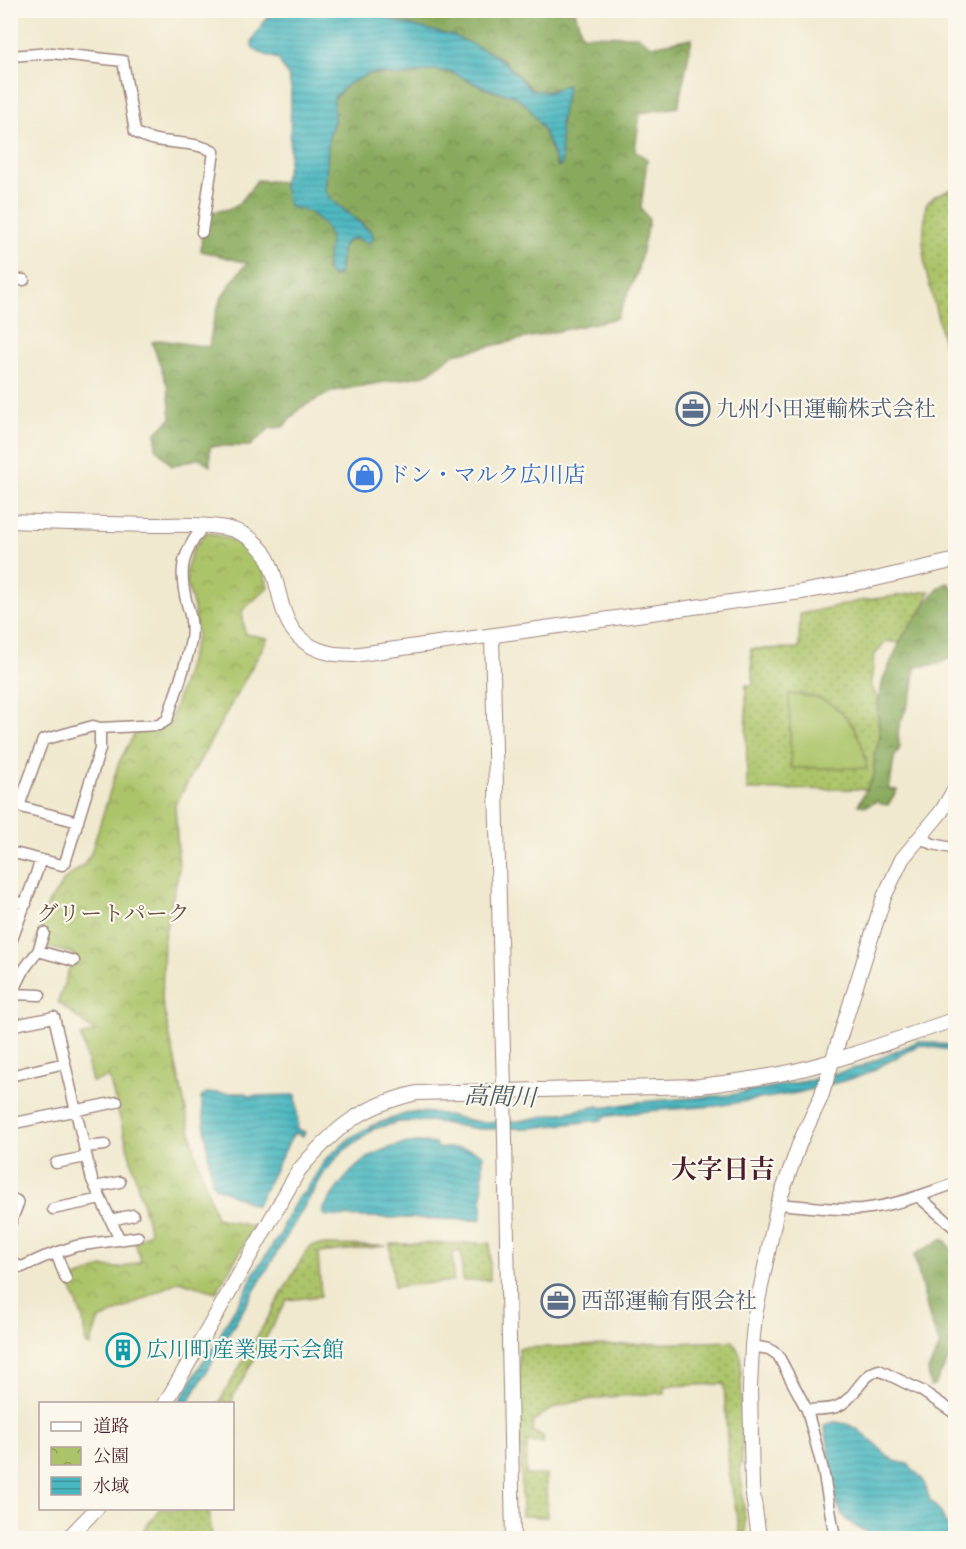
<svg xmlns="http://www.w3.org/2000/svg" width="966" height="1549" font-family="Cardo,'Noto Serif JP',serif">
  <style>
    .grass { fill: url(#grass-dots); stroke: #7b724a; stroke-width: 1.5 }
    .forest { fill: url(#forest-crowns); stroke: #6a6444; stroke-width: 1.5 }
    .park { fill: url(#park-crowns); stroke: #7b724a; stroke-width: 1.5 }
    .pitch { fill: #acc469; stroke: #7b724a; stroke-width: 1.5 }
    .water { fill: url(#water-rules); stroke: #496b76; stroke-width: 1.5 }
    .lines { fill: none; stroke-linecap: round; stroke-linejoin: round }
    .minor-casing { stroke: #9d847d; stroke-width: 13 }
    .tertiary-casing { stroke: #9d847d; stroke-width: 16 }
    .minor { stroke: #fff; stroke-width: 10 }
    .tertiary { stroke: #fff; stroke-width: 14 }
    .labels { text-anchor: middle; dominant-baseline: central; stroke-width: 4.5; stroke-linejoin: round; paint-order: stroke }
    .service-label { font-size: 22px; fill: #4e5e75; stroke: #fbf7ec; text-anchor: start }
    .shop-label { font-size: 22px; fill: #366cbe; stroke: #fbf7ec; text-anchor: start }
    .park-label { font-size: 22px; fill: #67513e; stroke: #fbf7ec }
    .culture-label { font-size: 22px; fill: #0d838f; stroke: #fbf7ec; text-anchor: start }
    .water-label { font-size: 24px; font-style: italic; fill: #495c67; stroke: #fbf7ec }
    .quarter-label { font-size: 26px; font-weight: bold; fill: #4a1f2b; stroke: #fbf7ec }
  </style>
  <defs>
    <pattern id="grass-dots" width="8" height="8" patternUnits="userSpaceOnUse" patternTransform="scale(1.5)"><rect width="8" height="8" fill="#acc469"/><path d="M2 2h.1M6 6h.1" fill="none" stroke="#8e9f57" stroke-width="1.8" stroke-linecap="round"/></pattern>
    <pattern id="forest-crowns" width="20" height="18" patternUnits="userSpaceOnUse" patternTransform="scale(1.5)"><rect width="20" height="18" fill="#89aa5d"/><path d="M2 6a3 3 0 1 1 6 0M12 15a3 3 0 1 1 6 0" fill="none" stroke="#728a4d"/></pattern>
    <pattern id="park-crowns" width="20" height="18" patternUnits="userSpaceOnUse" patternTransform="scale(1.5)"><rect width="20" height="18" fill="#acc469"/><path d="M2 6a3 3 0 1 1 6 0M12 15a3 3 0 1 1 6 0" fill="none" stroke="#8e9f57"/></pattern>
    <pattern id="water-rules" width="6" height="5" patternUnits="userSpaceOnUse" patternTransform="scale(1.5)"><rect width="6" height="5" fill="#48b7c0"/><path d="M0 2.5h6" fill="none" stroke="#3e949c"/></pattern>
  </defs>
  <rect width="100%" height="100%" fill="#fbf7ec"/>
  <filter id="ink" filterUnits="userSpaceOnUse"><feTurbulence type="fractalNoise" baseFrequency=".0167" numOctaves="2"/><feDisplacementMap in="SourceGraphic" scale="12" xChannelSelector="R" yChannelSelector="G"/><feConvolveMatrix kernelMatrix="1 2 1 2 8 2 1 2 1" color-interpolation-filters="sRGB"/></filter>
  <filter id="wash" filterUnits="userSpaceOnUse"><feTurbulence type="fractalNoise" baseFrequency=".008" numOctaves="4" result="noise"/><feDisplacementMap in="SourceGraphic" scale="24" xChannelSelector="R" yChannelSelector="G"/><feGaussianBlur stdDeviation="1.35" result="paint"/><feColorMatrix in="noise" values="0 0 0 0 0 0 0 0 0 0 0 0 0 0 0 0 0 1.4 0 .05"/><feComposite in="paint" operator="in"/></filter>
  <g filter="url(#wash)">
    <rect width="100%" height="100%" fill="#f0e9cf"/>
    <!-- grass -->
    <path class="grass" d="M955,188l-1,49 2,30 -1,121 -30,-121 -2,-27 3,-36 9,-8z
      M930,591l-10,23 -10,31 -24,-4 -12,15 -3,28 8,19 7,39 -16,47 -123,1 -1,-105h7l-2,-36 48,-1 1,-34 60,-13z
      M490,1243v37l-27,1 -2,-29h-8v29l-59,6 -4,-43z
      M315,1245l72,1 -69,7 3,43 -34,4 -54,97 -1,6h-13l89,-155z
      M733,1341l8,15 1,108 -2,2 6,67 -6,1 -11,-63 -5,-87 -60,2v7c-30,2 -91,4 -116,18 -6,3 -11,8 -15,12l-1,8 11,5v7l-16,-1 -1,33h20l1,42 -25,-1 -3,-168z
      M159,1509h50l3,29h-74z"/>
    <!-- forest -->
    <path class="forest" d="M378,11h197l7,24 56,1 13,10 41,-8 -14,69 -38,6 -5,38 12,8 -6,49 8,12 -12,53 -20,45 -163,36 -29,21 -92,16 -33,17 -17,19 -13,1 -20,18h-40v20l-10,-8 -28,8 -16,-18v-15l15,-15 -3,-30 -16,-46 8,-2 49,7c6,-42 11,-52 38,-84l-46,-12 1,-19 6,-20c31,-2 32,-8 49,-32l26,2 7,24 15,2 24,22 1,13 -4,27 6,7h5c10,-14 -4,-26 14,-38l17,3 4,-1 1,-5 -3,-6 -40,-31 -5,-7 3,-55 6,-15v-23l14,-15 19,-10 40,2 27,-6 22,4 29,15 29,7 17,13 11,17 15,41 5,-2c-5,-27 -1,-51 5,-77l-1,-2 -23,6 -10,-2 -29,-29 -11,-7 -37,-17 -59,-14 -13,-6z
      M948,583l7,7v69l-5,-1 -12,6 -23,3c-1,9 -1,20 -4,29 -7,22 -17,28 -11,52l-6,10 -4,28 -2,3 9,1 -9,15 -7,-1 -4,-3 -10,5 -9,-1 16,-30v-19l6,-20 -3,-25 6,-32 20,-43 30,-42 10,-9z
      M941,1240h4l10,15v94l-21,36 -4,1 -2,-16 12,-24 -10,-27 -16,-64z"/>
    <!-- park -->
    <path class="park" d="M206,532c34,9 54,18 62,55l-26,24 3,23 23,4 -93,167 4,65 -15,67 -2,64 33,151 21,66 39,9 -39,65 -37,-11 -81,40 -8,25 -4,-1 -3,-25 -14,-39 34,-14 18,1 20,-7 -6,-19 15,-10 -41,-155 -17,5 -11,-46 14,-4 -37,-30 16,-48 -39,-10 13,-40 18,-26 18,-13 7,-12 28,-91 17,-31 34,-8 27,-88 -3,-27 -7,-24 -1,-14 6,-19z"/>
    <!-- pitch -->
    <path class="pitch" d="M789,694c9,1 20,1 29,4 29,10 46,41 49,70h-76z"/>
    <!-- water -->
    <path class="water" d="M271,11h107l15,10 61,15 37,17 16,12 24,25 18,2 17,-7 1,4 -7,35 2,41 -4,1 -15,-37 -15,-23 -14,-10 -29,-8 -34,-16 -16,-2 -35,6 -22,-3 -10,1 -20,10 -14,13v25l-5,12 -4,57 6,8 41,34 2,5 -5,5 -15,-5c-21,6 -8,25 -17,38h-6c-14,-16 13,-35 -13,-57 -9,-8 -14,-11 -26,-11l-3,-2 -6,-23 5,-17 2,-14 1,-64 -3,-12 -10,-17 -20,-7 -6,-5v-7z
      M919,1041l36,5v5l-36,-6 -55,30 -21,6 -46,12 -81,13 -68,5 -46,6v3l-72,8 -51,1 -50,-8 -30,1 -25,7 -32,23 -18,21 -136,230 -10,1 24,-41 15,-20 7,-17 22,-35 7,-17 28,-41 2,-9 15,-27 7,-5 21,-33 24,-21 23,-13 38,-13 25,1 43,9 39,-1 81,-15 3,2 37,-6 90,-7 82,-15 49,-13z
      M206,1093h40l2,3 48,-1 2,30 -2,4 9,3 -2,4 -9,-3 -38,73 -40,-19 -4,-4 -11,-85z
      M419,1142l17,2 1,4c15,0 33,-2 46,7l-1,63 -4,2 -152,-4 -4,-4c23,-41 49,-67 97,-70z
      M835,1422l12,2 12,6 35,31 14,3 15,16 7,20 11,13 5,12 9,3v10c-34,1 -107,8 -118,-36 -7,-26 -6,-52 -13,-77z"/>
  </g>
  <g filter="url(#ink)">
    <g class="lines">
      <!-- minor casing -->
      <g class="minor-casing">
        <path id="minor" d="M10,56l42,-3 71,8 12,71c24,15 55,6 79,20l-12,80
          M10,280h14
          M100,728l59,-3 8,-5c8,-26 19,-53 24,-80 2,-13 0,-24 -4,-36 -9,-35 -5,-49 16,-78
          M10,804l68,18
          M920,838l13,6 23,5
          M10,852l52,13 3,-2 35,-114v-21l-7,-2 -50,14 -24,66
          M10,900l16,4
          M10,945l31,-85
          M38,951l6,-18
          M12,994l28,1
          M10,998l15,-30 13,-17 36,10
          M10,1026l44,-9 38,163 28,60
          M10,1076l55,-13
          M10,1124l107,-22
          M84,1147l21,-2
          M56,1163l30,-6
          M95,1187l25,-5
          M918,1196l38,33
          M10,1198l7,3 1,3 -8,20
          M778,1204c28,2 56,7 84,5 32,-3 63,-15 94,-26
          M53,1209l48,-10
          M111,1220l22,-5
          M56,1253l10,26
          M10,1263l12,4 22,-10 32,-11 62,-9
          M752,1346l17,3 9,6 29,55 16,60 12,68
          M807,1410c9,-1 20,0 29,-3 19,-7 24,-32 43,-37l43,21 34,23"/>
      </g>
      <!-- tertiary casing -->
      <g class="tertiary-casing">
        <path id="tertiary" d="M10,521c48,2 95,3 143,4 23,0 66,-2 86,7 60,27 18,104 91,121 7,2 15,1 23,2l448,-63 70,-12 85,-20
          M492,636l12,454 9,448
          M165,1404l134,-234c37,-43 62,-64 118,-77l283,-7c31,-4 63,-8 94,-15 55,-13 108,-34 162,-52
          M68,1538l29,-30
          M759,1538l-7,-51 -2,-99 2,-42 3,-31 23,-111 22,-62 21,-45 63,-200 18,-38 39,-47 15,-25"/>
      </g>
      <!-- minor -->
      <use href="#minor" class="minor"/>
      <!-- tertiary -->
      <use href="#tertiary" class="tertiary"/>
    </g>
  </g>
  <!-- icons -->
  <defs>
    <g id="office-ring" transform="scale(1.725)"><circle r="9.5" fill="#fbf7ec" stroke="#5c6f8a" stroke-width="1.5"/><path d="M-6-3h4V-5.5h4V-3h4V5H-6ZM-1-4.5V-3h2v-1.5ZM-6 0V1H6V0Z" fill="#5c6f8a"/></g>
    <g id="shop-ring" transform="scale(1.725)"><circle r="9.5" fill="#fbf7ec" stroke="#3f7fe0" stroke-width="1.5"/><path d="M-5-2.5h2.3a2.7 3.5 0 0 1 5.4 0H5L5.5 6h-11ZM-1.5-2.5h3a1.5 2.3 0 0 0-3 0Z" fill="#3f7fe0"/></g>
    <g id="building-ring" transform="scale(1.725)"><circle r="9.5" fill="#fbf7ec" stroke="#0f9aa8" stroke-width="1.5"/><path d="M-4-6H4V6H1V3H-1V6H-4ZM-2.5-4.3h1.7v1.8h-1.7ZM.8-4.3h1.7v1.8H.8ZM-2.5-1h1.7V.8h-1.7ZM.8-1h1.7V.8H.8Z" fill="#0f9aa8"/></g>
  </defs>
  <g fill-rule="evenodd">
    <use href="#office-ring" x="693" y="409"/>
    <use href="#shop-ring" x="365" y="475"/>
    <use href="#office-ring" x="558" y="1301"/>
    <use href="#building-ring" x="123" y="1350"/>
  </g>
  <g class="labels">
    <!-- service labels -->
    <g class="service-label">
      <text x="716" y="409">九州小田運輸株式会社</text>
      <text x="581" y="1301">西部運輸有限会社</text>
    </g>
    <!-- shop labels -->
    <g class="shop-label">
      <text x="388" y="475">ドン・マルク広川店</text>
    </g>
    <!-- park labels -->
    <g class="park-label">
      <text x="113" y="914">グリートパーク</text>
    </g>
    <!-- culture labels -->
    <g class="culture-label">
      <text x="146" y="1350">広川町産業展示会館</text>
    </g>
    <!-- water labels -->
    <g class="water-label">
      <text transform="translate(500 1097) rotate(2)">高間川</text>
    </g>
    <!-- quarter labels -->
    <g class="quarter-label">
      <text x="723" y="1169">大字日吉</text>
    </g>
  </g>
  <!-- margin -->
  <rect width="966" height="1549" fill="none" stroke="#fbf7ec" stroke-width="36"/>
  <!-- legend -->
  <rect x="39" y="1402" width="195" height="108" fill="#fbf7ec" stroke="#b4a19f" stroke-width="1.5"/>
  <rect x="51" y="1422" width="30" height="9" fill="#ffffff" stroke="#b4a19f" stroke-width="1.5"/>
  <text x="93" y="1432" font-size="18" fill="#4a1f2b">道路</text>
  <rect x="51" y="1447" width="30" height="18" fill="url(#park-crowns)" stroke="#b4a19f" stroke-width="1.5"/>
  <text x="93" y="1462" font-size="18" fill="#4a1f2b">公園</text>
  <rect x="51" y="1477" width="30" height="18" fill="url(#water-rules)" stroke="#b4a19f" stroke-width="1.5"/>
  <text x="93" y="1492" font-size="18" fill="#4a1f2b">水域</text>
</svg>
